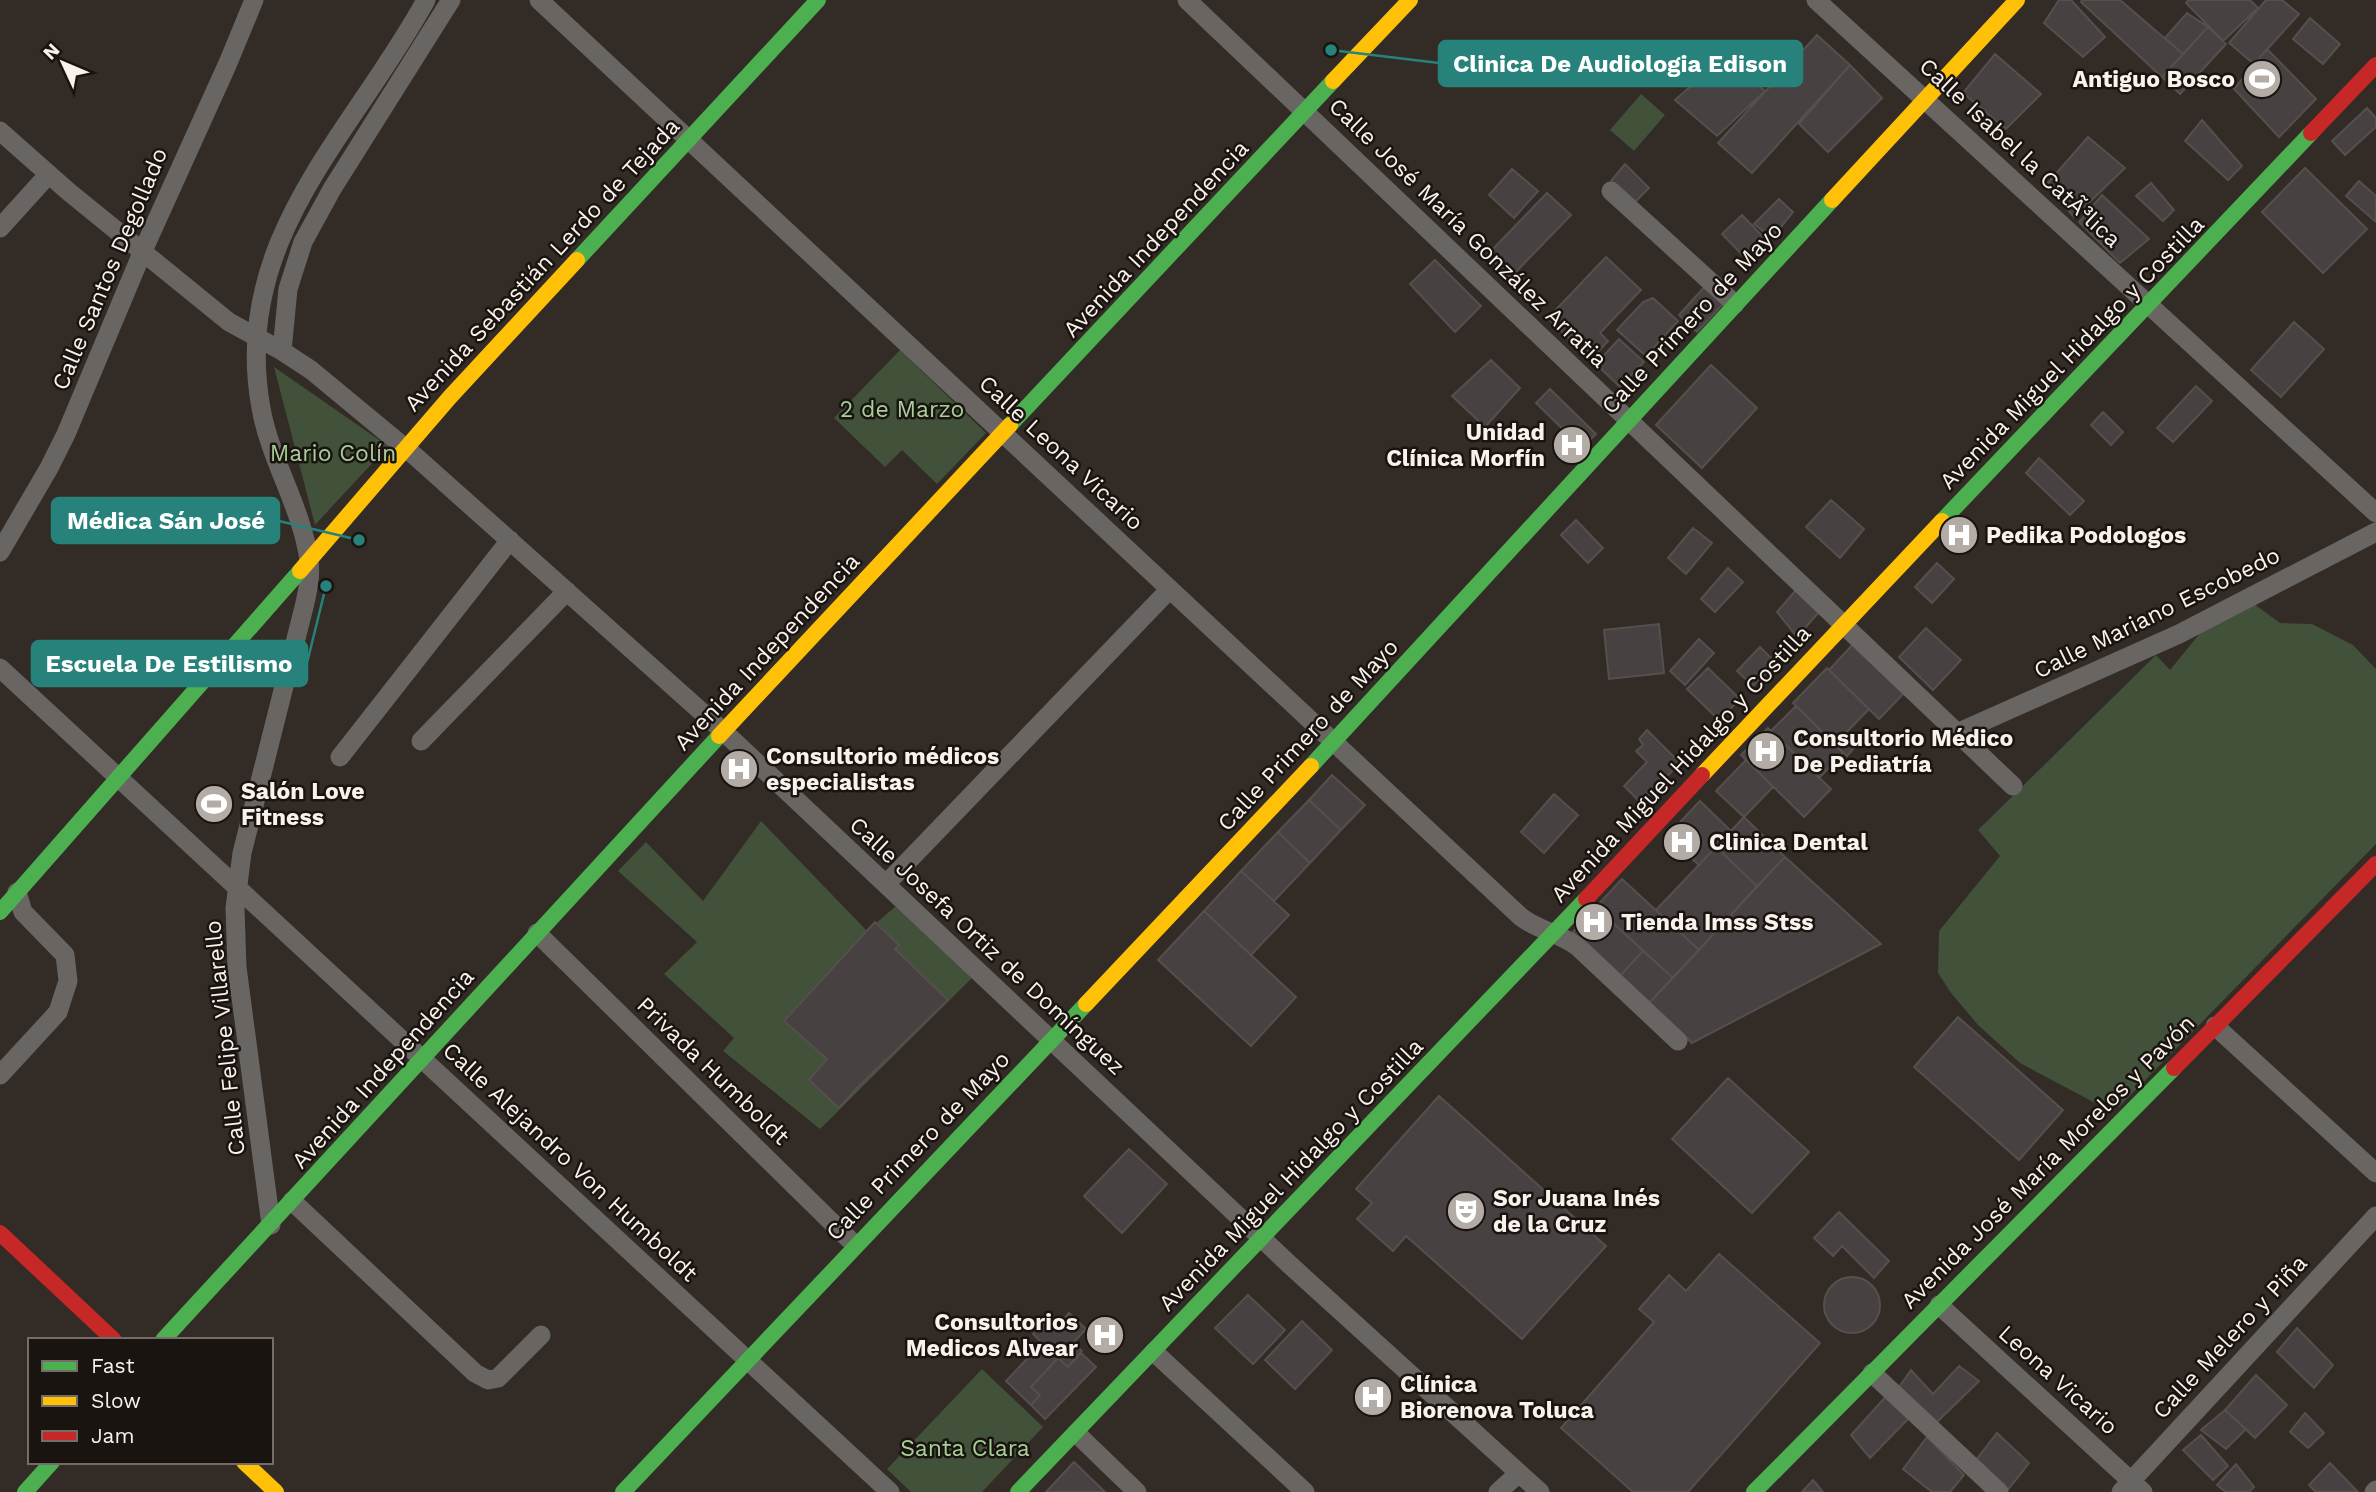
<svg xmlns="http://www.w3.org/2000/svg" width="2376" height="1492" font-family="'Work Sans',sans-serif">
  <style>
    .green { fill: #425139 }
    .building { fill: #474141; stroke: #554f4d; stroke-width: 2 }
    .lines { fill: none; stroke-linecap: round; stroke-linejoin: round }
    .street { stroke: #686562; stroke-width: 19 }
    .fast { stroke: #4caf50; stroke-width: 16 }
    .slow { stroke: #ffc107; stroke-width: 16 }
    .jam { stroke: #c62828; stroke-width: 16 }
    .labels { text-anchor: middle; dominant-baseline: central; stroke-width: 5; stroke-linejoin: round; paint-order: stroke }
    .poi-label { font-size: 23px; font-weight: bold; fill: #f9f1eb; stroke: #1a1410; text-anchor: start }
    .street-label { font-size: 23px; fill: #f9f1eb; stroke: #1a1410 }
    .park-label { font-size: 23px; fill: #a8ce99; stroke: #1a1410 }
    .leader { fill: none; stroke: #26827a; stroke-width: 2.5 }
    .callout-dot { fill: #26827a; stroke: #1a1410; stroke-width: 2.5 }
    .callout { fill: #26827a; stroke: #26827a; stroke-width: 2.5 }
    .callout-label { font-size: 24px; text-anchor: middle; font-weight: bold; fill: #fff }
  </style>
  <rect width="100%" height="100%" fill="#322b26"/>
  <!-- green -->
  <path class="green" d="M1641,94l24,21 -31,36 -24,-21z
    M900,350l86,83 -49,51 -35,-34 -17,17 -51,-49z
    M274,367l114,79 -73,79z
    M2254,604l26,19 32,1 41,21 23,24v175l-257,263 -22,-3 -77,-41 -42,-38 -27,-32 -13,-20 1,-42 61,-75 -22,-26 178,-175 14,15 35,-43z
    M761,821l106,110 36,-31 76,71 -159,158 -97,-78 11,-13 -70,-64 33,-32 -79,-71 28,-29 57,59z
    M982,1369l61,58 -61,65h-71l-24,-23z"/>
  <!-- building -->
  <path class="building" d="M2059,0h12l34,37 -22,20 -39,-34z
    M2082,0h38l63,54 -21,23 -81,-75z
    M2188,0h62l8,8 -35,33 -37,-38z
    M2266,0h16l17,14 -45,50 -25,-21z
    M2187,13l21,14 -25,27 -18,-16z
    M2310,18l30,26 -17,20 -30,-25z
    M2208,27l18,17 -46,50 -18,-17z
    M1817,35l33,30 -98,108 -34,-30z
    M2267,49l49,50 -37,38 -45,-48z
    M1995,54l46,40 -35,35 -43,-36z
    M1724,57l41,34 -48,45 -42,-36z
    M1850,65l32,33 -54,54 -29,-28z
    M2367,108l9,10v9l-31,28 -13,-14z
    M2202,120l40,46 -14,14 -43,-39z
    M2088,137l37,31 -51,49 -28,-32z
    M1625,164l24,24 -16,16 -22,-23z
    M2305,168l62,61 -44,44 -61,-61z
    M1512,169l26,22 -24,27 -25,-23z
    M2359,181l17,15v26l-30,-26z
    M2151,183l23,27 -11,11 -27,-25z
    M1547,193l24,22 -61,63 -23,-23z
    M2102,195l47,44 -29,24 -41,-41z
    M1779,199l14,13 -21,26 -18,-14z
    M1742,215l27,28 -17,22 -30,-31z
    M1606,257l35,33 -41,43 8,8 -17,18 -43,-41z
    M1435,260l46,46 -26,26 -45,-48z
    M1707,284l18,18 -28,30 -18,-17z
    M1653,298l25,23 -32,35 -29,-26 26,-28z
    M2294,322l30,27 -43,48 -30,-27z
    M1619,339l25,23 -24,25 -24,-23z
    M1491,360l29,28 -35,39 -33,-31z
    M1711,365l46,43 -55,60 -46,-43z
    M2196,386l16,15 -39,41 -16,-14z
    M1550,389l46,45 -14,14 -46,-45z
    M2103,412l20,20 -12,13 -20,-20z
    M2039,458l45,43 -14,14 -44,-42z
    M1831,500l33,29 -24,29 -34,-31z
    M1576,520l27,28 -15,15 -27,-28z
    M1693,528l19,15 -26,31 -18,-16z
    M1937,563l17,16 -22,24 -17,-16z
    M1728,568l15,14 -28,30 -14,-13z
    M1796,590l24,21 -23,26 -20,-25z
    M1659,624l5,49 -55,6 -5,-49z
    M1926,628l35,32 -28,30 -34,-33z
    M1699,639l15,14 -29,32 -15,-14z
    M1856,641l51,49 -28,29 -50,-49z
    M1760,647l16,16 -23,23 -16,-15z
    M1708,668l32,31 -21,21 -32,-31z
    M1827,668l42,41 -25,26 12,11 -9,10 -54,-53z
    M1796,706l47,47 -24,25 -48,-47z
    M1768,728l63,61 -27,28 -63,-62z
    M1647,730l33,33 -39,40 -17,-17 23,-24 -11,-11 7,-6 -4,-6z
    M1746,760l27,27 -29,30 -28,-26z
    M1332,775l33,30 -24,25 -32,-30z
    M1554,794l24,21 -34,38 -23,-21z
    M1309,800l32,30 -31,33 -32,-31z
    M1700,801l31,30 -32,34 -32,-29z
    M1744,817l41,40 -28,29 -41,-39z
    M1278,832l32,31 -36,38 -33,-30z
    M1716,847l41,39 -58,64 -43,-40z
    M1785,857l96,87 -189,99 -43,-40z
    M1241,871l48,44 -38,40 -47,-44z
    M1622,879l77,71 -26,28 -77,-71z
    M1596,907l47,44 -23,25 -47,-44z
    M1204,911l92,86 -45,49 -93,-86z
    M875,922l24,23 -4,4 53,51 -91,88 -18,20 -30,-28 18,-21 -43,-38z
    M1643,951l30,27 -24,25 -29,-27z
    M1958,1017l105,93 -44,50 -105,-93z
    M1728,1078l81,74 -57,61 -80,-74z
    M1439,1096l167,150 -84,93 -116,-103 -13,15 -36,-32 15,-16 -16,-14z
    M1129,1149l38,35 -45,49 -38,-37z
    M1839,1212l50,49 -15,17 -32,-32 -9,10 -19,-18z
    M1719,1254l101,89 -132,149h-55l-72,-64 93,-106 -15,-13 30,-34 17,16z
    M1824 1305a28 28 0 1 1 56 0a28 28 0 1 1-56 0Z
    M1248,1295l37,35 -32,34 -38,-36z
    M1069,1313l17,16 -13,14 9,8 -14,16 -10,-9 -27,29 9,8 -9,10 -25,-24 36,-38 -9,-9 14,-14 9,8z
    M1302,1321l30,29 -37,39 -30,-29z
    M2297,1328l36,37 -19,23 -37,-36z
    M1081,1353l15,14 -51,52 -14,-14 9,-10 -9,-8 27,-29 10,9z
    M1959,1366l20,15 -42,41 -38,-35 12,-17 22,24z
    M2256,1375l31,30 -32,33 -30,-28z
    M1888,1394l25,20 -43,44 -19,-23z
    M2225,1410l21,19 -20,20 -25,-19z
    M2305,1413l19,20 -16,15 -18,-16z
    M1997,1433l32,30 -22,28 -31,-31z
    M2201,1435l27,31 -15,14 -30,-30z
    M1927,1437l37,38 -14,17h-18l-29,-23z
    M1074,1462l31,30h-59z
    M2330,1463l28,29h-42l-7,-7z
    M2236,1464l18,23 -5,5h-23l-9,-7z
    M1813,1480l10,12h-21z"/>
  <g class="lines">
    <!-- street -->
    <path class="street" d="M539,0l982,917c18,14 39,16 57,30l100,94
      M1187,0l826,786
      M1816,0l560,513
      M0,131l69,61 160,130 53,29 29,19 104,86 308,275 567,534 250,227
      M1611,191l124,113
      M0,228l48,-53
      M282,351l6,-62 15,-47 29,-53 119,-189
      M0,552l49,-84 17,-34 76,-181 86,-190 26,-63
      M0,668l890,824
      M1957,733l222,-99 197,-102
      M421,741l146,-150
      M340,757l170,-217
      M886,884l284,-295
      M537,933l318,312
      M2215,1026l161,147
      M0,1075l58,-63 10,-31 -3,-26 -42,-43 -6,-20
      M292,1201l183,172 13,7 10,-2 43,-43
      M271,1225l-34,-258 -2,-59 7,-55 63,-250c3,-14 6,-28 4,-43 -7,-52 -39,-100 -48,-152 -31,-169 92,-274 165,-408
      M1939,1305l204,187
      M1154,1352l151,140
      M1872,1373l127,119
      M1076,1433l61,59
      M1498,1492l21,-19
      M2121,1492l255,-276
      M2374,1492l2,-2"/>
    <!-- fast -->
    <path class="fast" d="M577,260l241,-260
      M1010,425l323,-344
      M1942,521l369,-388
      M1311,766l521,-566
      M0,912l300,-341
      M163,1340l556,-604
      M25,1492l27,-30
      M623,1492l463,-488
      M1018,1492l568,-593
      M1754,1492l420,-424"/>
    <!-- slow -->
    <path class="slow" d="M1333,81l77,-81
      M1832,200l185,-200
      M300,571l150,-174 127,-137
      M719,736l291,-311
      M1702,775l240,-254
      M1086,1004l225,-238
      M244,1462l32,30"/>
    <!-- jam -->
    <path class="jam" d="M2311,133l65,-68
      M1586,899l116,-124
      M2174,1068l202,-204
      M0,1233l114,107"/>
  </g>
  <!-- icons -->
  <defs>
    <g id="stadium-disc" transform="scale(2.0125)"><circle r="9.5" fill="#b3aca6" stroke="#1a1410"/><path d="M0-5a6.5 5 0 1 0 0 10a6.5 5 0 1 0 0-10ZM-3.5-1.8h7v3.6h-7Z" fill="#fff"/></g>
    <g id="hospital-disc" transform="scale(2.0125)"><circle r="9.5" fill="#b3aca6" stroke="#1a1410"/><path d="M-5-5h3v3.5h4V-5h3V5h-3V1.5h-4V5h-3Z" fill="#fff"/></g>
    <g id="theatre-disc" transform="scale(2.0125)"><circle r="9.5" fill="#b3aca6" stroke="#1a1410"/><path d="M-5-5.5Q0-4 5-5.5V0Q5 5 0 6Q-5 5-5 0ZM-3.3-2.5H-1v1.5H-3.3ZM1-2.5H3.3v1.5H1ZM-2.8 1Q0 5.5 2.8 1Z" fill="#fff"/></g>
  </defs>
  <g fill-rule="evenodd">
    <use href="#stadium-disc" x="2262" y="79"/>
    <use href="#hospital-disc" x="1572" y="445"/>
    <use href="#hospital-disc" x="1959" y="535"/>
    <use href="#hospital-disc" x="1766" y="751"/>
    <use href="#hospital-disc" x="739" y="769"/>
    <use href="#stadium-disc" x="214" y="804"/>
    <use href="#hospital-disc" x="1682" y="842"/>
    <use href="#hospital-disc" x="1594" y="922"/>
    <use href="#theatre-disc" x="1466" y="1211"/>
    <use href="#hospital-disc" x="1105" y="1335"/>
    <use href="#hospital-disc" x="1373" y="1397"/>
  </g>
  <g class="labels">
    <!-- poi labels -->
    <g class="poi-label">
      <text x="2235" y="79" text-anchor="end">Antiguo Bosco</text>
      <text x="1545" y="432" text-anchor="end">Unidad<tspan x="1545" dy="26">Clínica Morfín</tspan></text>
      <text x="1986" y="535">Pedika Podologos</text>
      <text x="1793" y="738">Consultorio Médico<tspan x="1793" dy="26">De Pediatría</tspan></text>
      <text x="766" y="756">Consultorio médicos<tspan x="766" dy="26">especialistas</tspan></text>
      <text x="241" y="791">Salón Love<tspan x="241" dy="26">Fitness</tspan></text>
      <text x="1709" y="842">Clinica Dental</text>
      <text x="1621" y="922">Tienda Imss Stss</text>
      <text x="1493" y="1198">Sor Juana Inés<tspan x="1493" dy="26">de la Cruz</tspan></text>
      <text x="1078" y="1322" text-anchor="end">Consultorios<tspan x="1078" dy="26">Medicos Alvear</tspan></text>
      <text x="1400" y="1384">Clínica<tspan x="1400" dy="26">Biorenova Toluca</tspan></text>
    </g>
    <!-- street labels -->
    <g class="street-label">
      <text transform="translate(2020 153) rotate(43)">Calle Isabel la CatÃ³lica</text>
      <text transform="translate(1468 233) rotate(44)">Calle José María González Arratia</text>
      <text transform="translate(1156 239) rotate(-47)">Avenida Independencia</text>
      <text transform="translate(542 265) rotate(-47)">Avenida Sebastián Lerdo de Tejada</text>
      <text transform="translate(110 269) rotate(-67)">Calle Santos Degollado</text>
      <text transform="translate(1692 318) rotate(-47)">Calle Primero de Mayo</text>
      <text transform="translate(2072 353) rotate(-46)">Avenida Miguel Hidalgo y Costilla</text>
      <text transform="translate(1061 453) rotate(43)">Calle Leona Vicario</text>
      <text transform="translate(2157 613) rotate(-26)">Calle Mariano Escobedo</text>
      <text transform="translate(767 652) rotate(-47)">Avenida Independencia</text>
      <text transform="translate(1308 735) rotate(-47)">Calle Primero de Mayo</text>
      <text transform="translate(1681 764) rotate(-47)">Avenida Miguel Hidalgo y Costilla</text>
      <text transform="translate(987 946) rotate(43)">Calle Josefa Ortiz de Domínguez</text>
      <text transform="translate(225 1038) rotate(-96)">Calle Felipe Villarello</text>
      <text transform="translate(383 1069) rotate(-48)">Avenida Independencia</text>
      <text transform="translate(713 1071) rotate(44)">Privada Humboldt</text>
      <text transform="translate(918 1146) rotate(-46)">Calle Primero de Mayo</text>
      <text transform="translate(570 1162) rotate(43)">Calle Alejandro Von Humboldt</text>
      <text transform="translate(2048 1162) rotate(-45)">Avenida José María Morelos y Pavón</text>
      <text transform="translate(1291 1175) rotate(-46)">Avenida Miguel Hidalgo y Costilla</text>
      <text transform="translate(2230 1337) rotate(-47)">Calle Melero y Piña</text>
      <text transform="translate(2058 1380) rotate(42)">Leona Vicario</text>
    </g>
    <!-- park labels -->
    <g class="park-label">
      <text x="902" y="409">2 de Marzo</text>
      <text x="333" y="453">Mario Colín</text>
      <text x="965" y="1448">Santa Clara</text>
    </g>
  </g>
  <!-- callouts -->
  <path class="leader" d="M1331 50L1439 63M359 540L279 521M326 586L307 663"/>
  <g class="callout-dot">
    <circle cx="1331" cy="50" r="7"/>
    <circle cx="359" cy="540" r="7"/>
    <circle cx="326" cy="586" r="7"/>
  </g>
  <g class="callout">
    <rect x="1439" y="41" width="363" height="45" rx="7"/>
    <rect x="52" y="498" width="227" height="45" rx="7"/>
    <rect x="32" y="641" width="275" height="45" rx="7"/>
  </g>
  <g class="callout-label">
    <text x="1620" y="72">Clinica De Audiologia Edison</text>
    <text x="166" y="529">Médica Sán José</text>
    <text x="169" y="672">Escuela De Estilismo</text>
  </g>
  <!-- legend -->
  <rect x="28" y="1338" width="245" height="126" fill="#1a1410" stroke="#736c68" stroke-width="2"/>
  <rect x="42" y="1361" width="35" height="10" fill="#4caf50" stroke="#736c68" stroke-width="2"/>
  <text x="91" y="1373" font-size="21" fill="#f9f1eb">Fast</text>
  <rect x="42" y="1396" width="35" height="10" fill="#ffc107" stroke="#736c68" stroke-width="2"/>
  <text x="91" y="1408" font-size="21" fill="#f9f1eb">Slow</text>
  <rect x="42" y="1431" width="35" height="10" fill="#c62828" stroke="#736c68" stroke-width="2"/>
  <text x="91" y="1443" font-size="21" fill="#f9f1eb">Jam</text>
  <!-- north arrow -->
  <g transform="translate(63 63) rotate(314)" stroke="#1a1410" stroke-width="5" paint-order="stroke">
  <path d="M0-5L12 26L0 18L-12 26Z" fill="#f9f1eb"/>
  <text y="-10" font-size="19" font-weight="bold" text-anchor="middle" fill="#f9f1eb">N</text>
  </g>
</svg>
